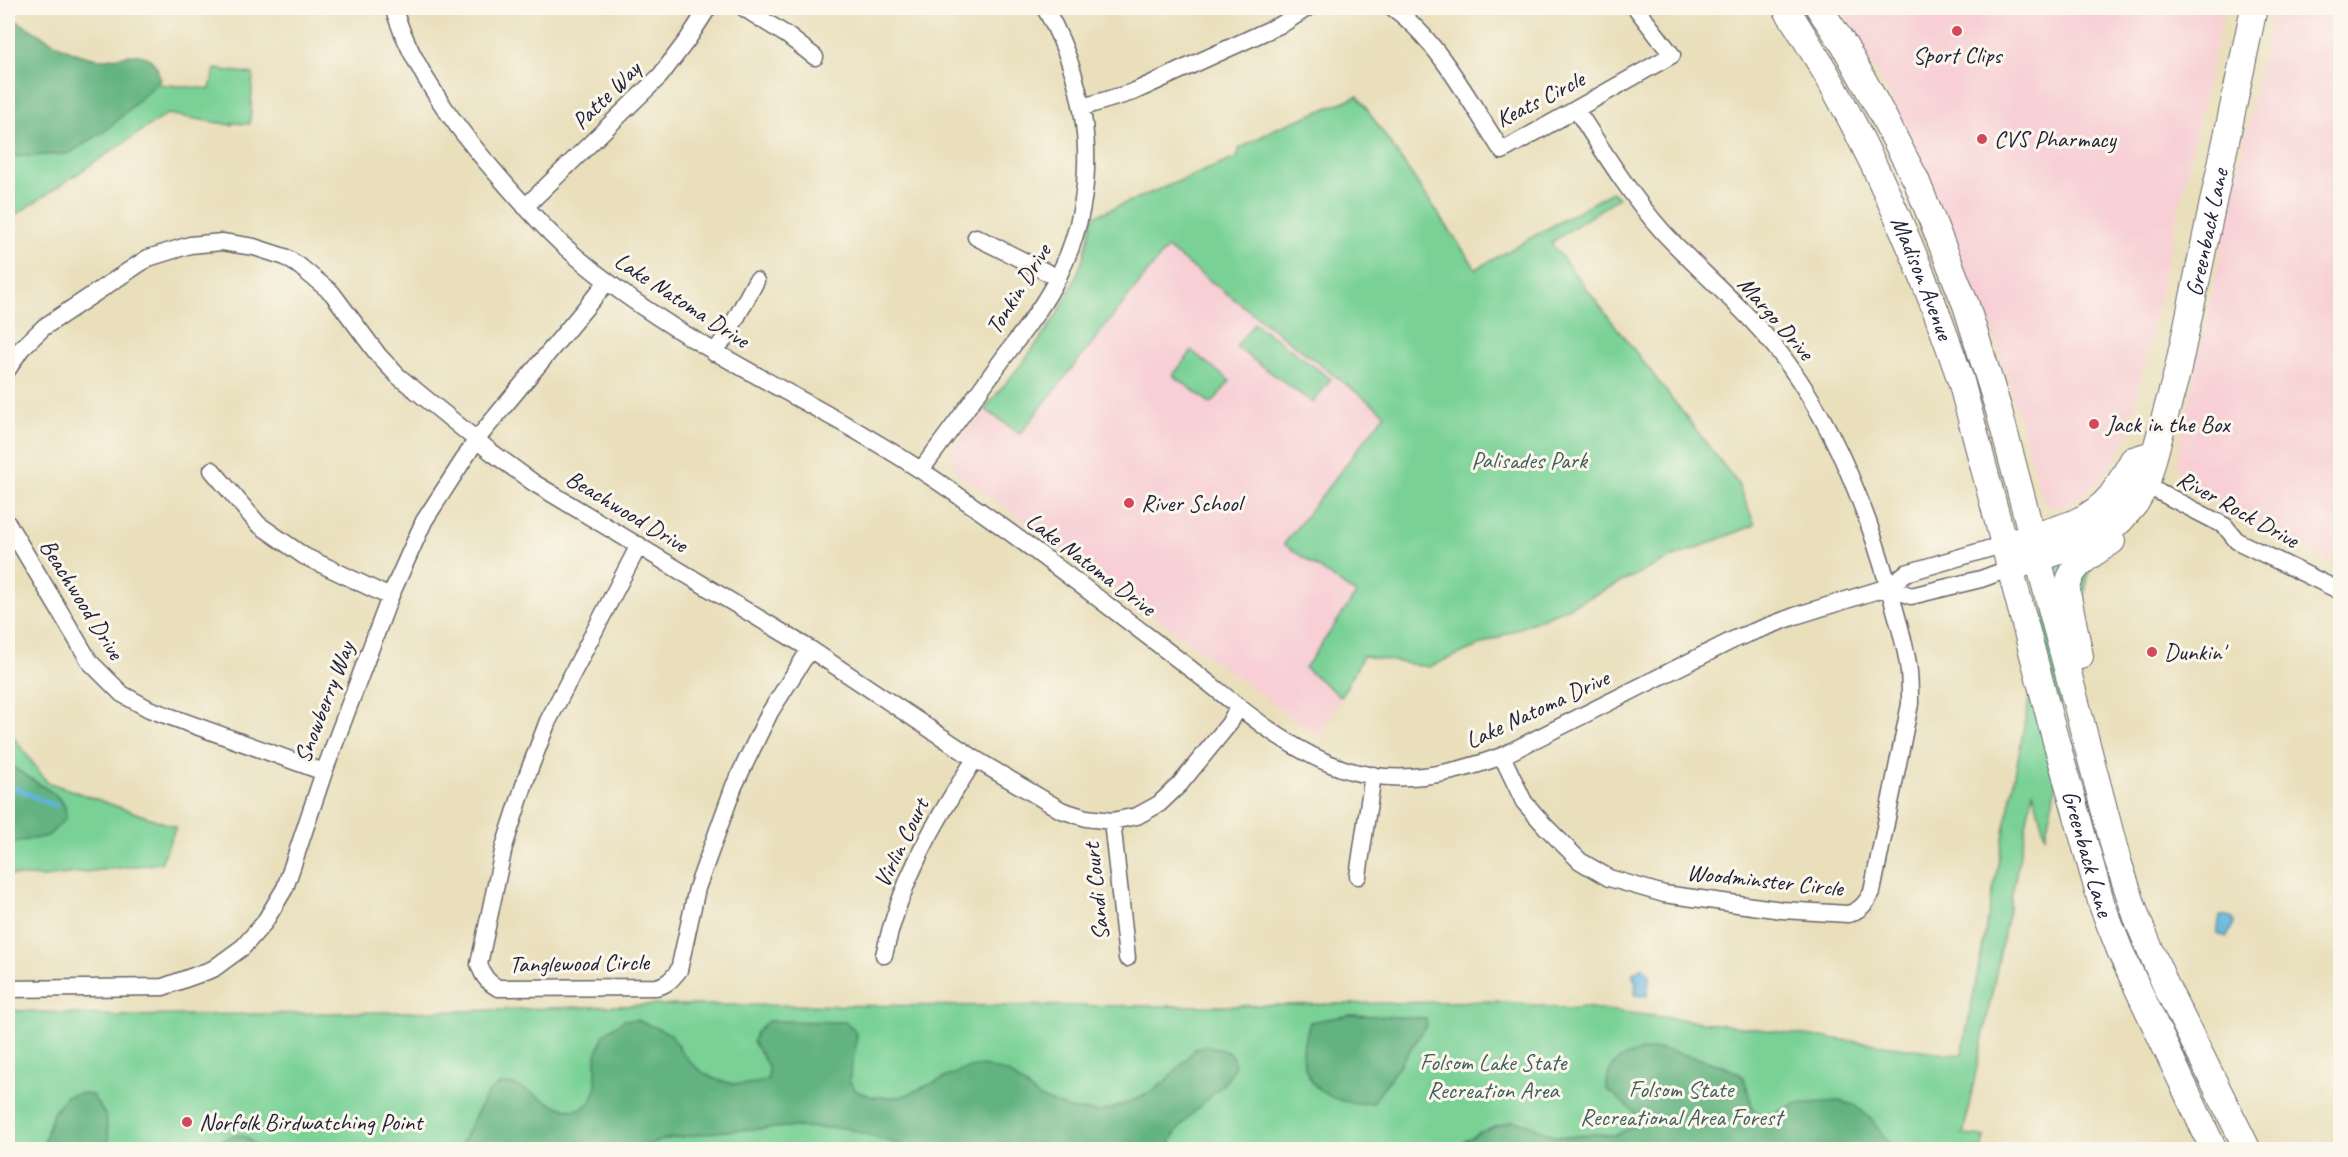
<svg xmlns="http://www.w3.org/2000/svg" width="2348" height="1157" font-family="Caveat,sans-serif">
  <style>
    .built { fill: #f7cfd4 }
    .green { fill: #79d196; stroke: #4e7a68; stroke-width: 1.5 }
    .forest { fill: #62b37f; stroke: #426a5d; stroke-width: 1.5 }
    .water { fill: #5eb4da; stroke: #406b8a; stroke-width: 1.5 }
    .lines { fill: none; stroke-linecap: round; stroke-linejoin: round }
    .stream { stroke: #5eb4da; stroke-width: 5 }
    .minor-casing { stroke: #686468; stroke-width: 19 }
    .primary-casing { stroke: #686468; stroke-width: 28 }
    .minor { stroke: #fff; stroke-width: 16 }
    .primary { stroke: #fff; stroke-width: 26 }
    .poi-dot { fill: #d1495b; stroke: #fbf7ec; stroke-width: 2 }
    .labels { text-anchor: middle; dominant-baseline: central; stroke-width: 6; stroke-linejoin: round; paint-order: stroke }
    .poi-label { font-size: 24px; fill: #22223b; stroke: #fbf7ec; text-anchor: start }
    .street-label { font-size: 24px; fill: #22223b; stroke: #fbf7ec }
    .park-label { font-size: 24px; fill: #405f5b; stroke: #fbf7ec }
  </style>
  <rect width="100%" height="100%" fill="#fbf7ec"/>
  <filter id="ink" filterUnits="userSpaceOnUse"><feTurbulence type="fractalNoise" baseFrequency=".0167" numOctaves="2"/><feDisplacementMap in="SourceGraphic" scale="12" xChannelSelector="R" yChannelSelector="G"/><feConvolveMatrix kernelMatrix="1 2 1 2 8 2 1 2 1" color-interpolation-filters="sRGB"/></filter>
  <filter id="wash" filterUnits="userSpaceOnUse"><feTurbulence type="fractalNoise" baseFrequency=".008" numOctaves="4" result="noise"/><feDisplacementMap in="SourceGraphic" scale="24" xChannelSelector="R" yChannelSelector="G"/><feGaussianBlur stdDeviation="1.35" result="paint"/><feColorMatrix in="noise" values="0 0 0 0 0 0 0 0 0 0 0 0 0 0 0 0 0 1.4 0 .05"/><feComposite in="paint" operator="in"/></filter>
  <g filter="url(#wash)">
    <rect width="100%" height="100%" fill="#e9dfbb"/>
    <!-- built -->
    <path class="built" d="M1841,8h383l-95,423 -11,25 -17,21 -14,14 -20,13 -10,3 -9,-2 -6,-7 -46,-158 -90,-214z
      M2273,8h67v546l-9,8 -134,-70 -10,-8 -9,-12 -1,-11 22,-107z
      M1167,247l218,168 -100,128 71,51 -50,74 35,29 -21,39 -26,-17 -334,-244 -8,-11v-14l33,-41 36,25z"/>
    <!-- green -->
    <path class="green" d="M215,69l38,5 -3,50 -18,-1v2l-65,-11 -159,106v-119l66,-25 136,13z
      M1358,96l118,173 136,-77 6,6 -67,45 187,241 17,41 -86,34 -100,48 -140,60 -66,-11 -22,41 -36,-29 51,-74 -72,-50 101,-130 -218,-166 -147,186 -35,-25c35,-44 74,-86 94,-139 7,-17 10,-37 15,-54l144,-59 1,-8 38,-21z
      M1254,323l77,56 -18,24 -77,-56z
      M1192,351l38,30 -19,23 -38,-29z
      M2064,515l36,8 -42,189 8,29 -21,95 -12,-45 -70,344 22,2 -3,12h-1974v-139l111,6 343,-5 184,-6 579,1 272,-5 71,8 15,-2 379,48z
      M8,730l39,52 129,45 -15,36 -118,14 -35,-2z"/>
    <!-- forest -->
    <path class="forest" d="M8,18l7,2c25,14 56,37 85,39 17,1 34,-10 50,0 7,5 9,13 10,21l-52,49 -40,25 -60,3z
      M8,764l48,31 9,11 1,12 -18,18 -37,7 -3,-1z
      M1351,1015l74,3 2,7 -54,78c-37,3 -71,-12 -70,-54 1,-9 5,-19 7,-27z
      M624,1020h13l34,14c18,38 56,61 97,45v-13l-15,-24 3,-10 12,-11 77,1 8,6 4,8 -8,45 7,10 17,6h28l66,-29 16,-2 26,7 31,25 33,12 27,2 28,-9 28,-14 19,-17 21,-24 11,-3 24,8 4,13c-4,6 -7,14 -13,19 -13,15 -53,45 -53,64h-246l-16,-2 -62,-19 -57,-1 -63,4 -59,8 -32,10h-179l5,-2c7,-13 22,-50 32,-58 25,-20 57,27 87,20 4,0 9,-5 12,-7l5,-14v-33l8,-21z
      M1661,1049c16,4 74,16 82,29 7,12 5,28 16,38l8,1 28,-13 45,-3 16,5 16,14 21,29h-445l7,-1 23,-15 35,-12 16,3 24,12 16,1 24,-3 23,1 20,-10 2,-6 -4,-7 -27,-23c-2,-33 27,-38 54,-40z
      M80,1093l12,2 14,21 4,33h-68l11,-36 13,-17z
      M237,1135l7,1 16,13h-62l7,-4z"/>
    <!-- water -->
    <path class="water" d="M2220,916h7l6,3 1,4 -7,14 -10,-3z
      M1642,967l8,8 -3,21 -12,-1 1,-14 -4,-7z"/>
    <g class="lines">
      <!-- stream -->
      <path class="stream" d="M8,785l48,21"/>
    </g>
  </g>
  <g filter="url(#ink)">
    <g class="lines">
      <!-- minor casing -->
      <g class="minor-casing">
        <path id="minor" d="M393,8c22,65 63,120 108,171 20,23 40,46 62,66 113,102 251,152 374,236 87,59 171,125 255,189 47,36 94,80 152,99 53,17 107,6 158,-13l235,-118 58,-22 93,-29 18,-14 99,-29
          M744,8l44,28 27,21
          M1393,8c45,32 78,96 109,143l170,-96 -36,-47
          M1083,107l50,-15 151,-69 23,-15
          M525,207l135,-131 28,-37 20,-31
          M976,237l82,41
          M714,353l13,-18 29,-54
          M8,369l13,-20 23,-22 104,-69 42,-13 32,-3 32,5 31,10 13,8 34,28 47,63 19,20 92,75 44,32 276,166 165,110 86,51 25,8 26,3 25,-5 22,-12 21,-20 49,-60 9,-16
          M212,470l46,54 46,32 86,41
          M921,470c27,-36 54,-73 81,-110 20,-27 41,-53 56,-83 44,-87 34,-186 -13,-269
          M2136,488l10,-3 79,41 12,15 103,50
          M8,524l82,138 32,32 27,15 175,63
          M639,545l-91,176 -20,52 -24,74 -25,117c4,12 8,18 19,24l158,-1c11,-2 16,-8 23,-17l18,-82 37,-102 36,-74 40,-63
          M1888,587l23,9 70,-17 30,-11
          M1502,756l22,46 22,25 34,34 29,17 55,16 118,16 66,4c13,-4 18,-11 24,-22l38,-188c0,-11 0,-22 -1,-32 -3,-29 -13,-57 -20,-84 -22,-78 -53,-158 -101,-224 -35,-49 -84,-88 -125,-132 -33,-37 -60,-81 -87,-123
          M1112,821l15,137
          M1358,876l15,-101
          M884,955c17,-76 50,-132 91,-196
          M8,989l155,-2 50,-18 30,-22 21,-24 21,-35 39,-116 66,-175 34,-76 53,-82 130,-157"/>
      </g>
      <!-- primary casing -->
      <g class="primary-casing">
        <g id="primary">
          <path id="s1" d="M1786,8c15,24 31,49 45,74 53,96 95,196 130,299l91,346 50,178 19,48 93,197"/>
          <path d="M1819,8l25,37 38,69 34,66 50,125 33,106 118,447 21,63 28,65 82,164"/>
          <path d="M2018,540c34,-10 69,-15 93,-44 8,-11 15,-24 22,-36l20,-6"/>
          <path id="s2" d="M2023,564l37,-13 41,-18 19,-12 15,-17 11,-19 31,-112 77,-365"/>
          <path d="M2080,656l-13,-64c1,-27 25,-37 45,-51"/>
        </g>
      </g>
      <!-- minor -->
      <use href="#minor" class="minor"/>
      <!-- primary -->
      <use href="#primary" class="primary"/>
    </g>
  </g>
  <!-- markers -->
  <g class="poi-dot">
    <circle cx="1957" cy="31" r="6"/>
    <circle cx="1982" cy="139" r="6"/>
    <circle cx="2094" cy="424" r="6"/>
    <circle cx="1129" cy="503" r="6"/>
    <circle cx="2152" cy="652" r="6"/>
    <circle cx="187" cy="1122" r="6"/>
  </g>
  <g class="labels">
    <!-- poi labels -->
    <g class="poi-label">
      <text x="1957" y="55" text-anchor="middle">Sport Clips</text>
      <text x="1994" y="139">CVS Pharmacy</text>
      <text x="2106" y="424">Jack in the Box</text>
      <text x="1141" y="503">River School</text>
      <text x="2164" y="652">Dunkin'</text>
      <text x="199" y="1122">Norfolk Birdwatching Point</text>
    </g>
    <!-- street labels -->
    <g class="street-label">
      <text transform="translate(606 95) rotate(-45)">Patte Way</text>
      <text transform="translate(1540 99) rotate(-27)">Keats Circle</text>
      <text stroke="none"><textPath href="#s2" startOffset="411">Greenback Lane</textPath></text>
      <text stroke="none"><textPath href="#s1" startOffset="303">Madison Avenue</textPath></text>
      <text transform="translate(1018 289) rotate(-58)">Tonkin Drive</text>
      <text transform="translate(682 300) rotate(33)">Lake Natoma Drive</text>
      <text transform="translate(1776 318) rotate(49)">Margo Drive</text>
      <text transform="translate(2238 509) rotate(29)">River Rock Drive</text>
      <text transform="translate(627 511) rotate(31)">Beachwood Drive</text>
      <text transform="translate(1091 564) rotate(37)">Lake Natoma Drive</text>
      <text transform="translate(82 599) rotate(58)">Beachwood Drive</text>
      <text transform="translate(324 702) rotate(-69)">Snowberry Way</text>
      <text transform="translate(1537 709) rotate(-25)">Lake Natoma Drive</text>
      <text transform="translate(901 843) rotate(-64)">Virlin Court</text>
      <text stroke="none"><textPath href="#s1" startOffset="902">Greenback Lane</textPath></text>
      <text transform="translate(1765 880) rotate(6)">Woodminster Circle</text>
      <text transform="translate(1096 892) rotate(-96)">Sandi Court</text>
      <text transform="translate(579 963) rotate(-1)">Tanglewood Circle</text>
    </g>
    <!-- park labels -->
    <g class="park-label">
      <text x="1529" y="460">Palisades Park</text>
      <text x="1493" y="1062">Folsom Lake State<tspan x="1493" dy="28">Recreation Area</tspan></text>
      <text x="1681" y="1089">Folsom State<tspan x="1681" dy="28">Recreational Area Forest</tspan></text>
    </g>
  </g>
  <!-- margin -->
  <rect width="2348" height="1157" fill="none" stroke="#fbf7ec" stroke-width="30"/>
</svg>
